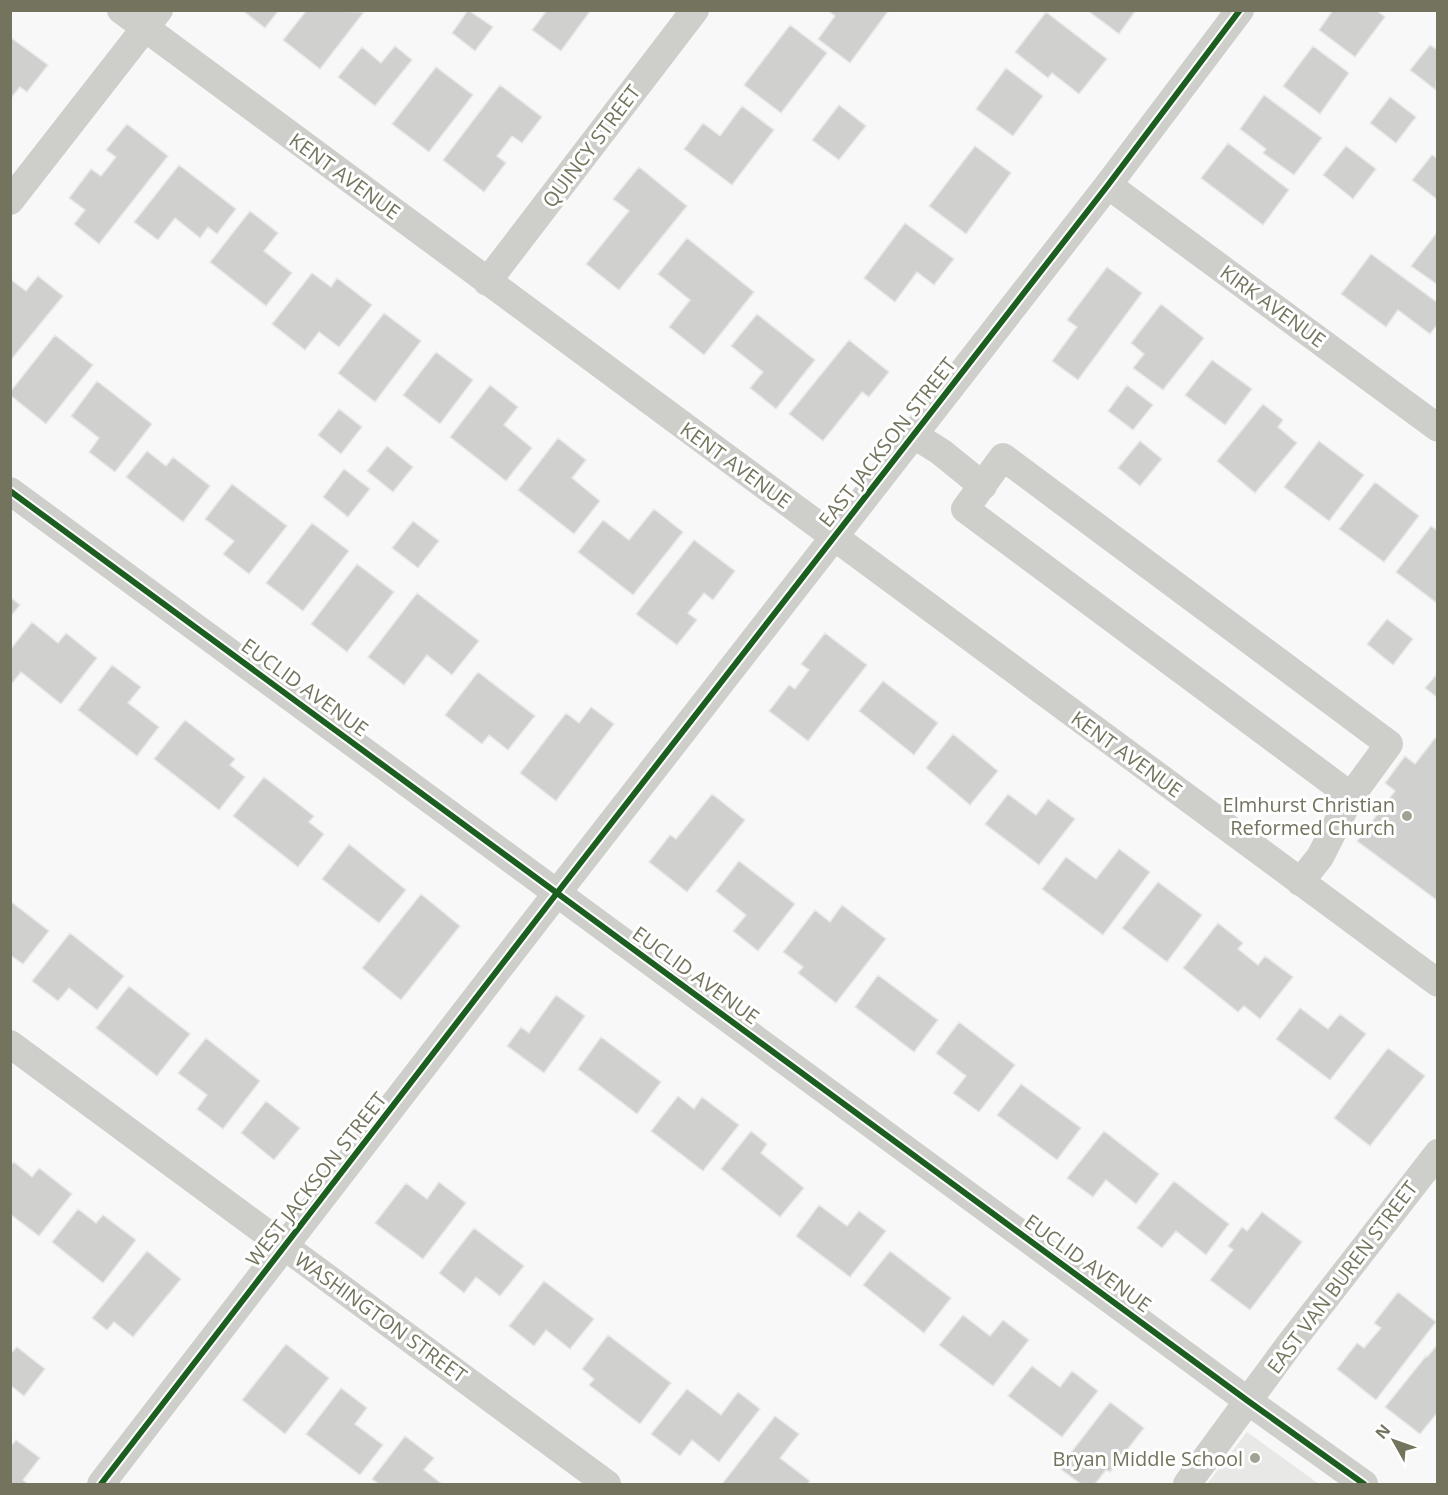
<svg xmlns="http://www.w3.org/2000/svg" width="1448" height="1495" font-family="'Open Sans',sans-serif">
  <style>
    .built { fill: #e8e8e6 }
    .building { fill: #d0d0ce; stroke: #e8e8e8; stroke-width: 1.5 }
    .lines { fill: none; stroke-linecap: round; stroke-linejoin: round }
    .minor { stroke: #cececb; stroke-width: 28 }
    .cycleway-casing { stroke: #fff; stroke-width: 10 }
    .cycleway { stroke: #1b5e20; stroke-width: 6 }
    .poi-dot { fill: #a2a294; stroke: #fff; stroke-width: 2 }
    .labels { text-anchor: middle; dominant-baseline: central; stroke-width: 6; stroke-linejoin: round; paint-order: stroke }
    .street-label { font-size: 20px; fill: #74745e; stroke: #fff }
    .poi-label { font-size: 20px; fill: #74745e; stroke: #fff; text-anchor: end }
  </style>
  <rect width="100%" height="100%" fill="#f8f8f8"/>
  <!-- built -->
  <path class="built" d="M1247,1432l72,52h-112z"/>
  <!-- building -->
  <path class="building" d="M242,10h37l-14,18z
    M307,10l57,2 -44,57 -37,-29z
    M468,10l25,17 -18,24 -23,-18z
    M547,10h44l-30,41 -29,-21z
    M827,10h62l-39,53 -32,-24 17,-23z
    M1087,10h49l-17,24z
    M1333,10h43l9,7 -30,40 -36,-27z
    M1046,12l61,47 -28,35 -27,-21 -4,5 -33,-26z
    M790,25l37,28 -46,60 -37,-28z
    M10,37l38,28 -21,27 -7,-5 -10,12z
    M1430,45l8,5 -2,40 -26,-20z
    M395,46l17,14 -37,46 -37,-29 24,-30 19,16z
    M1313,46l36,27 -29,41 -37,-28z
    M436,67l37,28 -44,57 -37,-28z
    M1006,68l37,28 -30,40 -37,-27z
    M500,85l42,32 -20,26 -10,-7 -15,20 9,7 -22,29 -41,-32z
    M1264,95l58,43 -28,37 -31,-22 3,-4 -26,-20z
    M1390,97l26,20 -20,26 -26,-20z
    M839,105l27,21 -27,34 -27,-20z
    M742,106l32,24 -42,55 -48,-36 19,-26 17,13z
    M127,124l41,32 -69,88 -25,-20 11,-14 -16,-12 22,-29 10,7 15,-19 -10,-7z
    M1228,143l61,47 -26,35 -62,-47z
    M975,146l36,27 -45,61 -37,-28z
    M1346,146l30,23 -23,30 -30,-24z
    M1432,155l6,4v41l-26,-20z
    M179,165l57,44 -19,25 -9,-7 -8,11 -25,-20 -17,22 -24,-18z
    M639,167l48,39 -68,84 -33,-26 43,-53 -16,-12z
    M250,211l28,22 -14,18 28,22 -26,33 -56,-44z
    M905,223l49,36 -20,26 -17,-13 -22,30 -31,-24z
    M1438,231v54l-27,-19z
    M687,238l67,54 -50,63 -35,-28 21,-27 -32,-26z
    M1371,254l67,49v21l-8,10 -32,-24 -12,17 -45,-33z
    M1107,267l35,26 -64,87 -26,-19 25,-34 -10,-7z
    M312,273l19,14 6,-9 35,27 -33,42 -20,-15 -14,18 -33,-26z
    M38,276l25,20 -53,65v-82l16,12z
    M1161,304l43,34 -41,52 -30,-22 11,-14 -13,-11z
    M384,313l37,28 -46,61 -37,-29z
    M757,314l58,46 -39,49 -26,-21 13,-16 -32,-26z
    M55,335l38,30 -47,59 -36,-29v-3z
    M849,340l40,32 -20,25 -7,-5 -39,49 -34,-27z
    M436,352l37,28 -33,44 -37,-29z
    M1212,360l40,29 -27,36 -40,-30z
    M97,381l55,43 -37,48 -26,-20 10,-14 -28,-22z
    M490,385l28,22 -14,18 28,23 -26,33 -56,-44z
    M1127,385l26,20 -20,25 -25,-19z
    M1263,404l20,16 -5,7 19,16 -42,50 -38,-32z
    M339,409l23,18 -21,27 -23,-19z
    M558,438l28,22 -14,18 28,23 -26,33 -56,-44z
    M1140,441l22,18 -22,27 -22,-18z
    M1319,441l45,34 -35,46 -45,-34z
    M387,446l26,21 -20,25 -26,-21z
    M147,451l19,15 7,-9 37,29 -27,36 -57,-45z
    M344,469l26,20 -22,28 -25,-20z
    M1375,482l44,34 -35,46 -45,-33z
    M232,484l55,42 -38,48 -26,-20 11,-13 -29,-22z
    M654,509l29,23 -50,63 -55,-43 25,-32 26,20z
    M413,521l26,20 -21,27 -26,-20z
    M312,523l37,28 -46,60 -37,-28z
    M1431,526l7,5v73l-42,-32z
    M694,540l41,31 -22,29 -9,-7 -16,20 9,7 -20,25 -41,-31z
    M357,564l37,28 -47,60 -36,-28z
    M417,593l62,48 -27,34 -25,-20 -23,30 -36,-28z
    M10,597l10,8 -10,12z
    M1387,619l26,20 -20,26 -26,-21z
    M32,622l26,21 8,-10 31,25 -36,46 -40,-32 -11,14v-36z
    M825,633l42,32 -59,76 -39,-30 20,-26 6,4 14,-19 -8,-6z
    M112,665l29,22 -13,16 31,24 -22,29 -59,-46z
    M478,672l57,44 -27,34 -19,-15 -7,9 -37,-29z
    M1438,673v25l-13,-10z
    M883,681l55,42 -24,32 -55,-44z
    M591,707l23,17 -58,77 -36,-28 46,-60 13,10z
    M185,720l50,39 -5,6 15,12 -26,33 -65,-51z
    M953,734l45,37 -28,34 -44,-37z
    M1435,738l3,2v161l-81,-60 38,-50 -10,-8 20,-27 10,8z
    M264,777l50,39 -5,6 15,12 -26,33 -65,-51z
    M712,794l33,26 -58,72 -38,-30 21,-27 6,4z
    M1008,794l28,21 12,-16 27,20 -36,46 -54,-41z
    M349,844l57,46 -27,33 -57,-44z
    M1119,849l31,23 -47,63 -61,-46 24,-32 30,22z
    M739,861l56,43 -37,47 -25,-20 13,-16 -30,-24z
    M1158,882l44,33 -35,47 -45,-34z
    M421,894l39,32 -59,74 -39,-32z
    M10,901l39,30 -26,33 -13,-9z
    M842,905l44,34 -50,64 -38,-30 5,-6 -20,-15 32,-42 15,12z
    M1218,923l25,20 -5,6 20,16 7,-9 28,21 -33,42 -16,-13 -6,6 -55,-44z
    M70,933l54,43 -27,34 -28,-22 -11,13 -26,-20z
    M878,975l60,45 -24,32 -59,-45z
    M129,986l61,48 -33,42 -61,-48z
    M556,995l29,21 -41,57 -37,-27 14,-19 8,6z
    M1300,1008l28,21 12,-15 26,20 -36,46 -54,-41z
    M959,1022l56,43 -36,47 -26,-19 13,-17 -30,-23z
    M601,1037l60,45 -24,32 -59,-45z
    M206,1038l54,43 -37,48 -26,-20 10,-14 -29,-22z
    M1388,1048l37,28 -55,70 -36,-28z
    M1021,1084l60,44 -24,32 -60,-45z
    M678,1096l16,13 8,-12 37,28 -36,46 -52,-40z
    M266,1101l34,27 -26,32 -33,-27z
    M751,1131l16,13 -6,9 43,35 -24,29 -59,-48z
    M1104,1131l55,43 -23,30 -30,-24 -13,17 -26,-19z
    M14,1162l18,15 7,-9 33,26 -33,42 -29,-22v-48z
    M1174,1181l55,43 -23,31 -30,-24 -14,17 -25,-20z
    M439,1182l27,21 -43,56 -48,-36 31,-40 21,16z
    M819,1205l28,21 12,-15 27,20 -36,46 -54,-41z
    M78,1209l18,14 7,-8 33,25 -33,43 -51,-41z
    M1262,1212l40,30 -52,68 -40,-30 23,-30 -5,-4 14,-19 5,4z
    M474,1228l50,38 -24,30 -24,-19 -12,16 -25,-20z
    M147,1251l34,28 -48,58 -19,-15 -7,8 -15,-12z
    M890,1251l61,47 -27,35 -61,-48z
    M544,1281l50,38 -24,30 -24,-19 -12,16 -25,-20z
    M1398,1292l38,30 -60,78 -39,-31 20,-26 7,5 17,-20 -7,-5z
    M963,1315l27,21 13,-16 26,20 -36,46 -54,-41z
    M608,1335l63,48 -31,41 -51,-39 5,-6 -12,-10z
    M286,1344l43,34 -44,56 -43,-34z
    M1438,1344v68l-18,22 -35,-27 41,-51 1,1z
    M17,1347l28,22 -21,27 -14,-11v-31z
    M1032,1366l28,21 12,-16 26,20 -36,46 -54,-41z
    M341,1388l26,20 -12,16 28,21 -23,30 -54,-41z
    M687,1389l34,26 17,-23 22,17 -41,53 -27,-22 -12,16 -29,-22z
    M1110,1402l34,26 -34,44 -4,-2 -11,14h-14l-22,-16z
    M775,1416l24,18 -19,24 30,23 -3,3h-85z
    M405,1436l29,22 -10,12 18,14h-63l-7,-5z
    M16,1440l24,18 -17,22 4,3 -1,1h-16v-37z"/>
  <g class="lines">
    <!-- minor -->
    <path class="minor" d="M121,10l1317,973
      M1108,185l330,243
      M10,201l149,-191
      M487,282l208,-272
      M914,435l27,17 42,34
      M10,491l1238,910 116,83
      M1300,882l20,-25 31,-61 38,-52 -386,-287 -38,52 386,287
      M10,1044l597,440
      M101,1484l456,-591 551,-708 132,-175
      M1187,1484l102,-139 149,-192"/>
    <!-- cycleway casing -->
    <g class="cycleway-casing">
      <path id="cycleway" d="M10,491l1238,910 116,83
        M101,1484l456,-591 551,-708 132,-175"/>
    </g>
    <!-- cycleway -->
    <use href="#cycleway" class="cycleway"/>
  </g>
  <!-- markers -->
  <g class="poi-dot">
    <circle cx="1407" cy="816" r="6"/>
    <circle cx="1255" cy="1458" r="6"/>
  </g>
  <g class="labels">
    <!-- street labels -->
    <g class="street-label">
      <text transform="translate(591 146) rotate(-53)">QUINCY STREET</text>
      <text transform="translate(345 176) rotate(36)">KENT AVENUE</text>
      <text transform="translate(1273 306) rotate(36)">KIRK AVENUE</text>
      <text transform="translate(887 442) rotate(-52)">EAST JACKSON STREET</text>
      <text transform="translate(736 465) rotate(36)">KENT AVENUE</text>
      <text transform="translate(305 687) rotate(36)">EUCLID AVENUE</text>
      <text transform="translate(1127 754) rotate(36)">KENT AVENUE</text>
      <text transform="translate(696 975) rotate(36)">EUCLID AVENUE</text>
      <text transform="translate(316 1179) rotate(-52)">WEST JACKSON STREET</text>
      <text transform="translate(1088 1263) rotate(36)">EUCLID AVENUE</text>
      <text transform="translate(1342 1277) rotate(-53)">EAST VAN BUREN STREET</text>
      <text transform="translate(381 1317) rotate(36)">WASHINGTON STREET</text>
    </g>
    <!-- poi labels -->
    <g class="poi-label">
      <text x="1395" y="804">Elmhurst Christian<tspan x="1395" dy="23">Reformed Church</tspan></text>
      <text x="1243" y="1458">Bryan Middle School</text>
    </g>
  </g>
  <!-- border -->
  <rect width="1448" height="1495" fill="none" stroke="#74745e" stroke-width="24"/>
  <!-- north arrow -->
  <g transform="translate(1394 1441) rotate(310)" stroke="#ffffff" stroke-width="4.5" paint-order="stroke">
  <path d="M0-4.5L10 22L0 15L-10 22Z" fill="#74745e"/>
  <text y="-9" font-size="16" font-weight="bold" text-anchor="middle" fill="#74745e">N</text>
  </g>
</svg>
